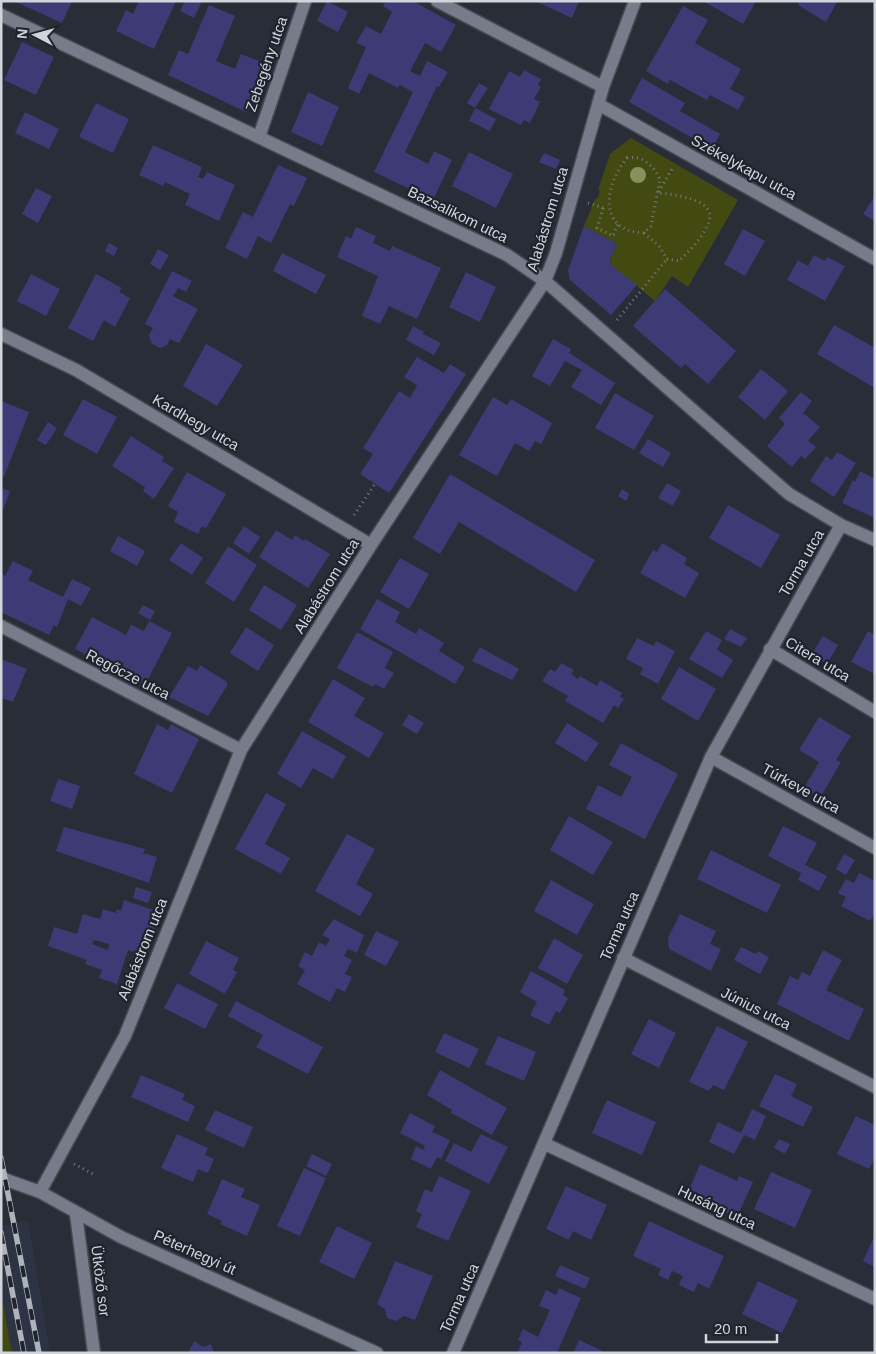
<svg xmlns="http://www.w3.org/2000/svg" width="876" height="1354" font-family="Helvetica,sans-serif">
  <style>
    .built { fill: #2c3444 }
    .green { fill: #434a11 }
    .building { fill: #3d3b75; fill-rule: evenodd }
    .lines { fill: none; stroke-linecap: round; stroke-linejoin: round }
    .minor-casing { stroke: #474a54; stroke-width: 15 }
    .tertiary-casing { stroke: #474a54; stroke-width: 15 }
    .path { stroke: #777b84; stroke-width: 3; stroke-dasharray: 1 4; stroke-linecap: butt }
    .minor { stroke: #767c89; stroke-width: 12 }
    .tertiary { stroke: #767c89; stroke-width: 12 }
    .rail-casing { stroke: #afb2ba; stroke-width: 5.5 }
    .rail { stroke: #1e232d; stroke-width: 4; stroke-dasharray: 11; stroke-linecap: butt }
    .tree { fill: #87915e }
    .labels { text-anchor: middle; dominant-baseline: central; stroke-width: 4.5; stroke-linejoin: round; paint-order: stroke }
    .street-label { font-size: 15px; fill: #d1d4db; stroke: #1e232d }
  </style>
  <rect width="100%" height="100%" fill="#282d37"/>
  <!-- built -->
  <path class="built" d="M28,1221l22,132h-38l-11,-61v-66z"/>
  <!-- green -->
  <path class="green" d="M631,138l107,62 -50,87 -16,-11 -17,25 -44,-36 -1,-5 7,-16 -33,-18 11,-27h2l3,-8 -2,-1 12,-36z
    M1,1292l11,61h-11z"/>
  <!-- building -->
  <path class="building" d="M14,1h58l-10,22z
    M139,1h37l-22,48 -38,-18 10,-21 7,4z
    M185,1h17l-8,17 -14,-7z
    M327,1l21,11 -10,20 -21,-11z
    M385,1h28l43,24 -15,27 -16,-9 -15,28 10,5 7,-15 21,11 -9,15 -2,-1 -32,66 23,12 6,-13 18,9 -19,40 -59,-28 39,-80 -13,-7 -2,3 -29,-15 -10,21 -11,-6 18,-41 -10,-4 10,-17 15,8 11,-22 -9,-6z
    M535,1h44l-7,17z
    M703,1h53l-13,23z
    M800,1h35l2,1 -11,20 -28,-17z
    M209,5l26,11 -19,45 19,8 6,-15 28,11 -15,42 -8,5 -78,-37 11,-25 9,4z
    M683,6l25,14 -13,23 46,26 -11,20 15,8 -7,13 -28,-15 -3,5 -37,-20 -2,4 -22,-13z
    M22,42l32,15 -18,38 -32,-15z
    M524,70l17,9 -3,6 3,2 -7,12 6,3 -10,21 -6,-3 -3,5 -32,-16 20,-38 11,6z
    M642,78l43,25 -5,8 40,23 -8,15 -83,-47z
    M479,83l9,5 -13,20 -8,-5z
    M308,92l31,15 -17,39 -31,-14z
    M96,103l33,16 -16,34 -34,-16z
    M475,108l21,11 -6,12 -21,-10z
    M25,112l34,17 -10,20 -34,-16z
    M153,145l49,22 -4,10 5,2 4,-7 28,13 -16,36 -34,-16 5,-11 -25,-12 -2,4 -24,-11z
    M469,152l44,22 -17,34 -44,-22z
    M544,153l16,7 -4,9 -17,-7z
    M278,165l29,13 -13,28 -4,-2 -19,39 -13,-7 -11,23 -22,-11 18,-36 10,5z
    M36,188l16,8 -14,27 -16,-9z
    M875,196v25l-12,-7z
    M584,226l33,18 -7,16 1,5 26,20 -26,30 -41,-35 -2,-10z
    M356,227l20,9 -3,7 17,8 2,-5 49,22 -24,51 -28,-13 -9,18 -18,-8 16,-40 -41,-19 9,-21 5,3z
    M743,229l22,12 -20,35 -21,-12z
    M109,243l9,5 -4,8 -9,-5z
    M158,249l11,6 -9,15 -10,-6z
    M282,253l44,22 -10,19 -43,-23z
    M814,255l11,6 2,-4 18,9 -20,35 -38,-21 11,-20 10,6z
    M172,271l20,10 -6,11 -8,-4 -5,8 25,13 -19,34 -9,-4 -3,6 -7,3 -9,-5 -2,-8 4,-7 -8,-4z
    M466,272l30,15 -16,35 -31,-15z
    M31,274l29,15 -14,27 -29,-15z
    M96,274l26,14 -3,4 11,6 -15,29 -11,-7 -11,21 -25,-13z
    M665,289l71,62 -28,33 -23,-20 -4,4 -48,-42z
    M834,325l41,23v40l-58,-34z
    M413,326l11,6 -1,2 18,9 -7,12 -28,-15z
    M553,339l18,10 -2,4 46,30 -14,22 -30,-18 11,-17 -17,-9 -15,25 -18,-10z
    M206,344l37,21 -26,41 -34,-20z
    M417,357l27,16 6,-9 16,10 -77,119 -29,-19 13,-20 -10,-6 36,-57 11,7 7,-13 -13,-8z
    M761,369l27,22 -23,29 -27,-23z
    M801,392l11,9 -9,12 17,14 -12,14 8,6 -11,12 -4,-3 -9,11 -25,-21 18,-22 -6,-6z
    M615,393l39,23 -20,34 -39,-22z
    M493,397l14,8 4,-6 41,24 -11,21 -6,-3 -6,10 -14,-8 -18,33 -38,-21z
    M83,399l34,18 -20,37 -34,-19z
    M1,401l28,11 -25,65 -3,-1z
    M48,422l9,6 -11,17 -9,-5z
    M131,436l33,21 -2,4 12,7 -20,31 -11,-8 2,-4 -33,-21z
    M648,439l23,14 -8,14 -24,-14z
    M837,452l19,11 -22,34 -24,-16 16,-25 6,4z
    M860,471l15,8v39l-33,-15 11,-23 2,2z
    M187,472l39,22 -20,34 -4,-2 -4,8 -24,-12 4,-10 -10,-6z
    M450,474l145,86 -19,32 -117,-70 -19,32 -27,-16z
    M667,483l14,8 -8,15 -15,-8z
    M1,488l9,3 -7,19 -2,-1z
    M622,489l7,5 -3,7 -8,-5z
    M728,505l52,30 -19,33 -52,-30z
    M244,526l16,11 -11,17 -16,-11z
    M276,530l16,10 3,-5 9,6 1,-2 25,15 -22,34 -49,-31z
    M118,536l27,15 -8,15 -27,-15z
    M181,543l22,15 -11,17 -23,-15z
    M662,543l25,15 -3,6 15,9 -14,25 -45,-25 13,-23 4,2z
    M228,546l29,19 -23,37 -29,-19z
    M400,558l29,16 -20,35 -29,-17z
    M13,561l20,10 -5,9 35,17 9,-18 19,9 -10,18 -13,-7 -11,28 -3,-2 -5,10 -48,-23v-38l4,2z
    M264,585l33,20 -16,25 -32,-20z
    M377,599l23,13 -5,10 21,12 3,-6 25,15 -5,8 26,16 -10,17 -95,-55z
    M143,605l12,6 -5,9 -12,-7z
    M92,617l34,18 5,-10 13,6 5,-10 23,12 -27,52 -70,-36z
    M246,627l28,18 -16,26 -28,-18z
    M730,629l17,9 -6,9 -17,-8z
    M706,631l16,9 -5,10 16,10 -11,18 -33,-19z
    M868,631l7,4v39l-24,-12z
    M357,632l36,20 -8,16 9,5 -10,16 -9,-5 -2,3 -36,-19z
    M823,636l15,9 -11,19 -15,-10z
    M637,638l17,8 2,-5 19,10 -17,33 -18,-10 3,-6 -17,-9z
    M480,647l39,22 -7,11 -40,-19z
    M1,659l26,10 -14,33 -12,-4z
    M561,663l13,7 -3,4 7,5 2,-3 17,10 3,-6 22,13 -2,4 4,2 -6,9 -4,-3 -11,18 -38,-22 3,-5 -26,-15 8,-12 5,3z
    M200,665l27,17v4l-19,30 -39,-19 19,-31 9,5z
    M679,667l37,22 -18,32 -37,-22z
    M333,679l32,19 -11,18 30,17 -15,25 -61,-36z
    M409,714l15,9 -7,11 -15,-9z
    M819,717l32,19 -15,24 5,2 -21,36 -16,-10 15,-26 -20,-12z
    M567,723l32,20 -13,19 -31,-19z
    M157,724l11,6 3,-6 28,15 -27,54 -38,-19z
    M302,731l44,25 -13,23 -20,-11 -12,20 -24,-14z
    M621,743l57,31 -33,65 -59,-30 12,-24 23,12 11,-20 -23,-12z
    M58,779l22,7 -8,23 -22,-8z
    M266,793l20,11 -21,40 25,14 -9,16 -46,-25z
    M569,816l44,26 -20,33 -43,-25z
    M783,826l34,17 -12,22 22,11 -8,15 -21,-11 3,-7 -33,-17z
    M64,827l81,22 -2,4 14,4 -8,26 -93,-32z
    M347,834l28,15 -19,35 17,10 -13,22 -45,-25z
    M711,850l70,35 -14,28 -70,-34z
    M844,854l11,6 -9,15 -10,-6z
    M859,873l16,8v32l-5,8 -29,-15 5,-9 -8,-4 8,-14 8,4z
    M551,880l43,24 -17,31 -43,-24z
    M136,887l16,5 -4,11 -15,-5z
    M124,900l35,12 -13,44 -18,-6 -11,34 -18,-6 3,-8 -17,-6 2,-4 -39,-14 6,-19 23,7 6,-20 17,5 3,-10 13,4 1,-4 4,2zM94,940l15,4 -1,6 -16,-6z
    M680,914l36,17 -6,13 11,5 -10,22 -42,-22 -1,-11z
    M334,919l30,16 -7,18 -9,-4 -4,7 8,4 -7,14 7,3 -7,15 -8,-4 -7,14 -33,-18 8,-14 -7,-4 7,-14 7,4 7,-14 7,4 4,-7 -8,-4z
    M376,931l23,11 -13,24 -22,-11z
    M554,938l29,17 -16,29 -29,-16z
    M206,941l33,17 -6,12 4,2 -12,22 -36,-20z
    M741,947l15,7 2,-3 11,6 -9,17 -26,-14z
    M823,950l19,10 -16,30 38,19 -15,32 -72,-37 13,-28 8,4 4,-8 8,4z
    M531,971l34,19 -2,5 5,3 -8,15 -4,-2 -7,14 -19,-10 7,-13 -17,-10z
    M177,983l41,21 -13,25 -41,-21z
    M236,1001l87,46 -15,27 -52,-27 7,-12 -35,-19z
    M649,1019l27,14 -17,35 -28,-14z
    M717,1026l31,16 -24,48 -11,-5 -4,6 -20,-9z
    M444,1033l35,16 -10,19 -34,-16z
    M498,1036l38,16 -12,29 -39,-17z
    M440,1070l67,38 -15,27 -41,-22 1,-3 -25,-15z
    M775,1074l22,10 -6,12 22,11 -10,20 -44,-21z
    M141,1075l44,19 -3,6 13,6 -7,16 -57,-25z
    M607,1100l49,22 -14,33 -50,-22z
    M752,1109l14,7 -11,24 -11,-5 -10,19 -25,-12 9,-20 23,11z
    M215,1110l38,17 -9,21 -39,-18z
    M410,1113l25,13 -3,6 18,8 -9,19 -4,-2 -6,12 -20,-10 5,-13 7,4 2,-4 -25,-13z
    M856,1116l19,9v32l-6,12 -32,-15z
    M177,1134l31,14 -3,7 9,4 -6,14 -10,-4 -5,13 -32,-14z
    M481,1134l27,13 -19,37 -44,-23 9,-18 17,9z
    M779,1139l11,5 -5,10 -11,-6z
    M312,1154l20,10 -6,12 -20,-10z
    M700,1164l37,17 2,-5 14,6 -16,35 -50,-22z
    M304,1168l22,10 -26,58 -23,-10z
    M771,1172l41,18 -17,38 -41,-19z
    M439,1176l32,15 -23,50 -32,-14 6,-13 -6,-3 9,-22 7,3z
    M222,1179l23,10 -4,8 19,8 -13,31 -27,-12 2,-3 -15,-7z
    M566,1186l41,19 -16,35 -18,-9 -4,9 -23,-11z
    M649,1221l75,35 -15,33 -11,-6 -4,9 -15,-7 4,-9 -11,-5 -4,9 -10,-5 3,-6 -28,-13z
    M337,1226l35,17 -18,36 -35,-17z
    M875,1235v32l-12,-6z
    M395,1261l38,15 -18,44 -11,-4 -8,5 -9,-3 -2,-9 -8,-5z
    M560,1265l30,13 -5,11 -30,-13z
    M758,1281l40,19 -16,33 -40,-19z
    M559,1288l22,10 -24,55h-40l5,-11 -4,-2 5,-11 15,8 12,-27 -11,-4 7,-16 10,5z
    M579,1340l28,13h-34z
    M194,1341l9,6 8,-3 3,9h-26z"/>
  <g class="lines">
    <!-- minor casing -->
    <g class="minor-casing">
      <path id="minor" d="M437,1l166,86
        M1,15l506,240 38,26 244,213 52,31 34,15
        M598,104l277,155
        M259,137l46,-136
        M1,334l75,36 295,175
        M1,626l240,124
        M770,649l105,63
        M711,757l164,91
        M623,958l252,129
        M545,1144l330,155
        M40,1192l85,-156 116,-286 130,-205 174,-264 11,-28 47,-166 32,-86
        M76,1214l18,139
        M453,1353l258,-596 130,-232"/>
    </g>
    <!-- tertiary casing -->
    <g class="tertiary-casing">
      <path id="tertiary" d="M1,1178l39,14 81,45 256,116"/>
    </g>
    <!-- path -->
    <path class="path" d="M627,158c16,-3 26,8 33,21l-9,47 -7,7c-48,-2 -39,-49 -17,-75z
      M588,203l16,5
      M603,208l-6,20 16,8 5,-12
      M644,233l15,13 8,13 12,2c11,-11 25,-24 30,-40 8,-22 -37,-27 -51,-28l15,-26
      M617,320l50,-61
      M354,515l21,-31
      M74,1164l19,10"/>
    <!-- minor -->
    <use href="#minor" class="minor"/>
    <!-- tertiary -->
    <use href="#tertiary" class="tertiary"/>
    <!-- rail casing -->
    <g class="rail-casing">
      <path id="rail" d="M1,1158l38,195
        M1,1233l23,120"/>
    </g>
    <!-- rail -->
    <use href="#rail" class="rail"/>
  </g>
  <!-- trees -->
  <circle class="tree" cx="638" cy="175" r="8"/>
  <g class="labels">
    <!-- street labels -->
    <g class="street-label">
      <text transform="translate(266 64) rotate(-71)">Zebegény utca</text>
      <text transform="translate(744 167) rotate(29)">Székelykapu utca</text>
      <text transform="translate(458 214) rotate(26)">Bazsalikom utca</text>
      <text transform="translate(547 219) rotate(-73)">Alabástrom utca</text>
      <text transform="translate(196 422) rotate(30)">Kardhegy utca</text>
      <text transform="translate(801 563) rotate(-60)">Torma utca</text>
      <text transform="translate(326 586) rotate(-58)">Alabástrom utca</text>
      <text transform="translate(818 659) rotate(31)">Citera utca</text>
      <text transform="translate(128 674) rotate(27)">Regőcze utca</text>
      <text transform="translate(801 788) rotate(29)">Túrkeve utca</text>
      <text transform="translate(619 926) rotate(-66)">Torma utca</text>
      <text transform="translate(142 949) rotate(-68)">Alabástrom utca</text>
      <text transform="translate(756 1008) rotate(27)">Június utca</text>
      <text transform="translate(717 1207) rotate(25)">Husáng utca</text>
      <text transform="translate(195 1252) rotate(24)">Péterhegyi út</text>
      <text transform="translate(101 1281) rotate(83)">Ütköző sor</text>
      <text transform="translate(459 1298) rotate(-66)">Torma utca</text>
    </g>
  </g>
  <!-- border -->
  <rect width="876" height="1354" fill="none" stroke="#d1d4db" stroke-width="5"/>
  <!-- north arrow -->
  <g transform="translate(35 35) rotate(276)" stroke="#1e232d" stroke-width="4" paint-order="stroke">
  <path d="M0-4L9 19L0 12L-9 19Z" fill="#d1d4db"/>
  <text y="-8" font-size="14" font-weight="bold" text-anchor="middle" fill="#d1d4db">N</text>
  </g>
  <!-- scale -->
  <path d="M706 1334v8h71v-8" fill="none" stroke="#d1d4db" stroke-width="2.5"/>
  <text x="714" y="1334" font-size="15" fill="#d1d4db" stroke="#1e232d" stroke-width="4" paint-order="stroke">20 m</text>
</svg>
